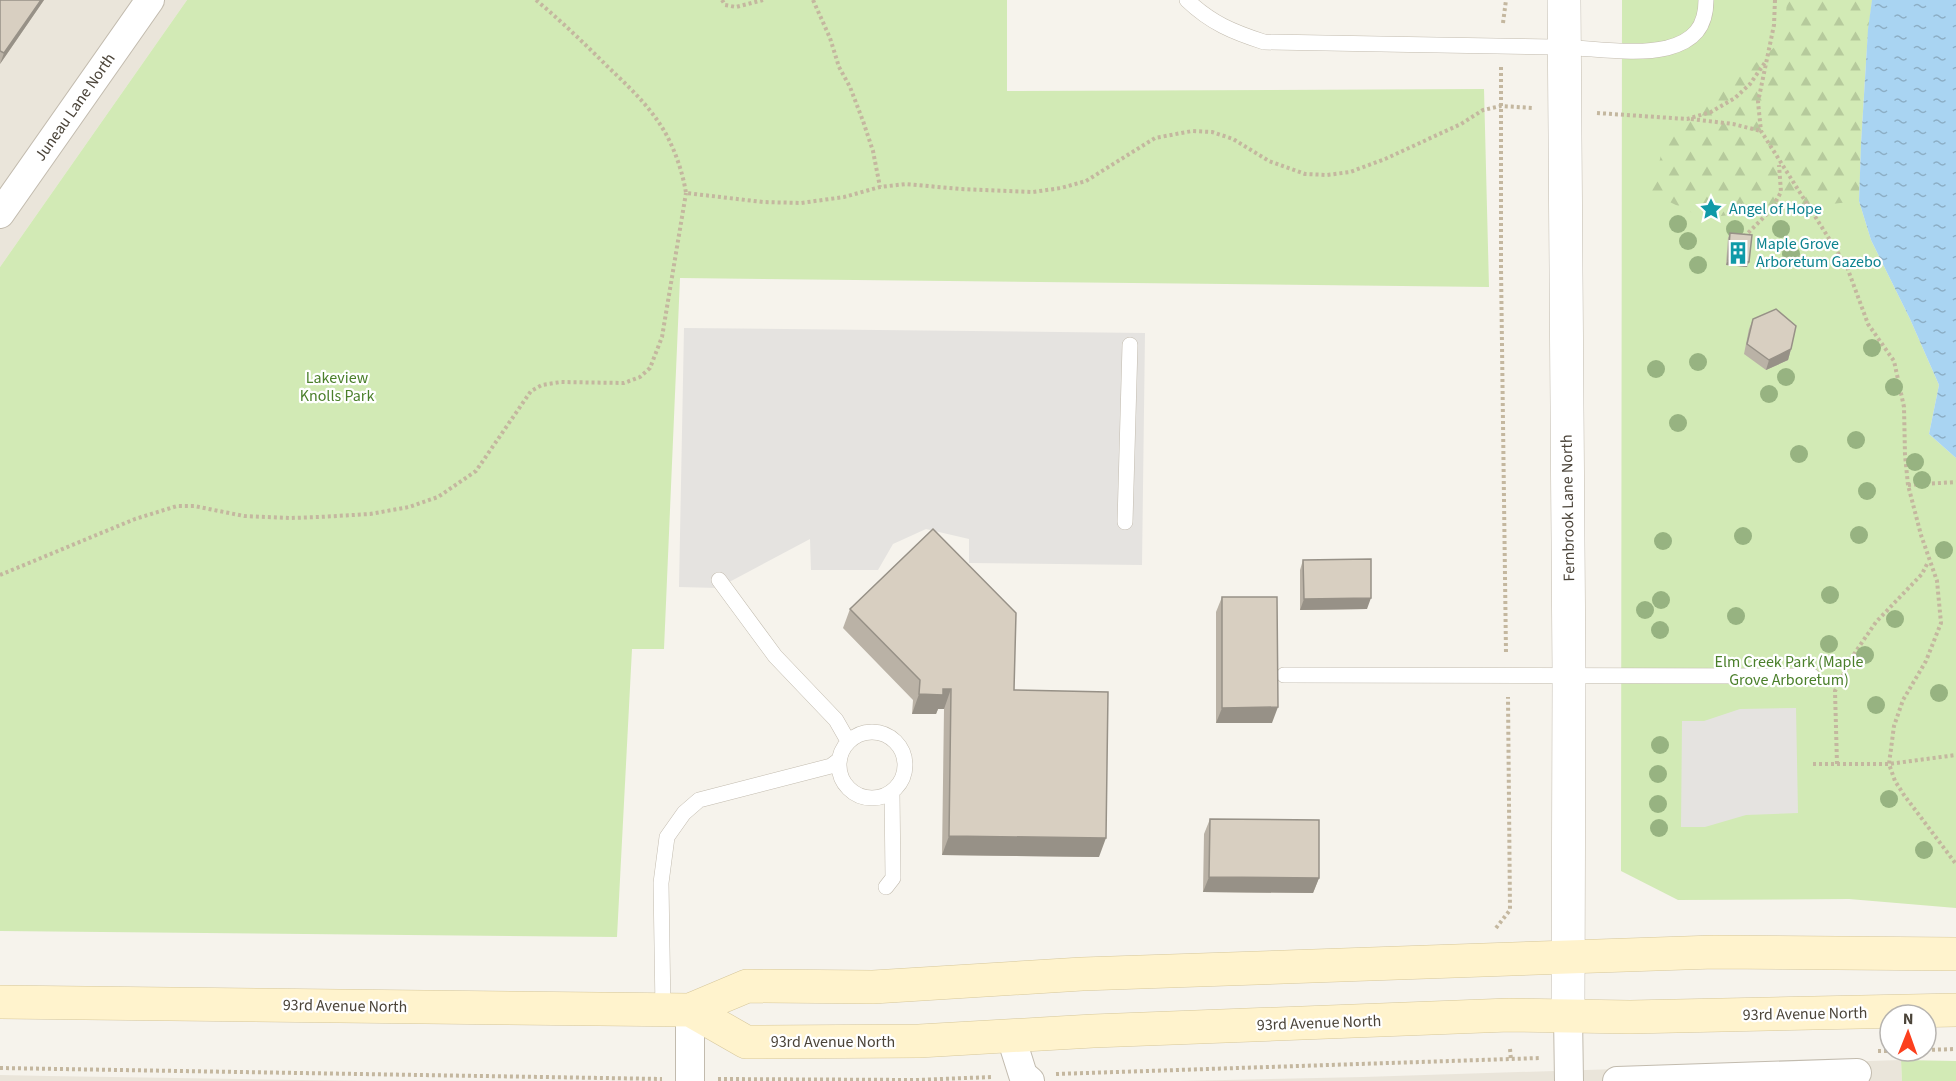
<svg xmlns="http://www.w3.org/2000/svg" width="1956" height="1081" font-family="'Source Sans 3',sans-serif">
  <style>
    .residential { fill: #eae5da }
    .green { fill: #d2eab5 }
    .forest { fill: url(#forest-firs) }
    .parking { fill: #e5e3e0 }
    .water { fill: url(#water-ripples) }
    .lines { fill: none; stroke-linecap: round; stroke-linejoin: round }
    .service-casing { stroke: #c2bbae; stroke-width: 16 }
    .minor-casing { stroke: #c2bbae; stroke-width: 30 }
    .tertiary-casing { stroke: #c2bbae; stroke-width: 34 }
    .secondary-casing { stroke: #d6c79b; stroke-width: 34 }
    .path { stroke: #c4b79f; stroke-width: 4; stroke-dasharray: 3 3; stroke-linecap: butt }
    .service { stroke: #fff; stroke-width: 15 }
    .minor { stroke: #fff; stroke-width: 28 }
    .tertiary { stroke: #fff; stroke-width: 33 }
    .secondary { stroke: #fff3cd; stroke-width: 33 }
    .tree { fill: #97b381 }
    .wall { fill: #bab2a6 }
    .shaded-wall { fill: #979187 }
    .building { fill: #d8cfc1; stroke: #979187; stroke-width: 1.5 }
    .labels { text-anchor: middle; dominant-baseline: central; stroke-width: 4.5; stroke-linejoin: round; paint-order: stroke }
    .street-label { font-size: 16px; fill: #4b4439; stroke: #fff }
    .culture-label { font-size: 16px; fill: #0d838f; stroke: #fff; text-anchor: start }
    .park-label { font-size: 16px; fill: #4a7f2a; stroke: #fff }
  </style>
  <defs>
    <pattern id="forest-firs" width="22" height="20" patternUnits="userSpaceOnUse" patternTransform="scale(1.5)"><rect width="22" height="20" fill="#d2eab5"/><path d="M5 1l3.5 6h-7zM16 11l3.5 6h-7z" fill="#b6ca9c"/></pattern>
    <pattern id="water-ripples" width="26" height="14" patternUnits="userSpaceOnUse" patternTransform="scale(1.5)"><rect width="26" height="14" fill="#a9d4f2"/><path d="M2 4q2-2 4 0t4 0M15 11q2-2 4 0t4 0" fill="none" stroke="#8caec5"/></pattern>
  </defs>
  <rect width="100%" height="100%" fill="#f6f3ec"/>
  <!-- residential -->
  <path class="residential" d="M0,0h187l-187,267z
    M1901,1060l1,21h-723l184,-4z
    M0,1075l48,1 316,5h-364z"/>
  <!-- green -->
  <path class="green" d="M187,0h820v91l477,-2 5,198 -809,-9 -16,371h-32l-15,288 -617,-6v-664z
    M1622,0h250l-4,29 -7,115 -2,57 12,39 39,79 29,66 -10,49 27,24v450l-107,-9 -171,1 -57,-29z
    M1901,1060l55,1v20h-54z"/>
  <!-- forest -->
  <path class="forest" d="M1787,0h85c-9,66 -11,134 -13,201l-156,17 -52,-25 13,-49 61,-55 59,-50z"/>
  <!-- parking -->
  <path class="parking" d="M684,328l461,5 -3,232 -173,-2v-24l-43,-10 -33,15 -15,26h-67l-1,-31 -92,49 -39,-1z
    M1796,708l2,105 -52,2 -41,12h-24l1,-106h22l36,-12z"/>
  <!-- water -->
  <path class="water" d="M1872,0h84v458l-27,-24 10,-49 -29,-66 -39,-79 -12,-39 2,-57 7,-115z"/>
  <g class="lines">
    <!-- service casing -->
    <g class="service-casing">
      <path id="service" d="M1187,0c24,23 46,32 77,42 96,2 193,3 289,5 36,0 80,9 114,1 27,-7 39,-21 39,-48
        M1125,522l5,-177
        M719,580l56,76 61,64 12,21
        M1284,675l528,1
        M839 765a33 33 0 1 1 66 0a33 33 0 1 1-66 0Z
        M886,887l7,-9 -1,-86
        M663,1010l-2,-127 6,-46 17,-24 15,-13 132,-34 8,-6"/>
    </g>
    <!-- minor casing -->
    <g class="minor-casing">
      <path id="minor" d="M0,214l150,-214
        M1568,1016l1,65
        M1011,1037l12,38 7,6
        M690,1081v-71
        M1617,1081l240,-8"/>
    </g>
    <!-- tertiary casing -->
    <g class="tertiary-casing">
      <path id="tertiary" d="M1564,0l5,675 -1,341"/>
    </g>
    <!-- secondary casing -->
    <g class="secondary-casing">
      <path id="secondary" d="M0,1002l690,8 57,-24 126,1 209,-13 632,-22 242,2
        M690,1010l56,32 173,-1 174,-10 416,-16 121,2 326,-7"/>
    </g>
    <!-- path -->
    <path class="path" d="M536,0c25,21 48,43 71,66 22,21 45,42 60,70 9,17 16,38 19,57l77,9 38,1 43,-6 36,-10 26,-3 54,5 73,3 28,-4 25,-7 69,-43 37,-7 20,1 21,7 36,22 36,13 22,1 23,-3 35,-13 76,-35 22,-14 18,-4 32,2
      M722,0l3,5 11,2 27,-7
      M813,0l17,38 9,29 11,20 13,34 10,30 7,36
      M1775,0l-1,25 -16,77 3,29 86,136 21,57 26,37 10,46 1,48 3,30 13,50 16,46 4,42 -15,38 -23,39 -9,26 -5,38 6,17 9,14 52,69
      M1503,23l3,-23
      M1501,67v201l5,385
      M1597,113l90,6 24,-7 24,-14 15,-14 16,-23
      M1691,119l42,5 28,7
      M1744,237l27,-27 10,-18 -2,-27
      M1908,485l48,-3
      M0,575l135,-56 42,-13h17l50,10 46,2 29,-1 51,-3 39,-7 29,-10 38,-26 55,-80 11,-6 19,-3 63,1 16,-6 10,-9 12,-31 24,-144
      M1813,764h76l67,-9
      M1837,764l-2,-73 17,-34 24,-35 46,-48 6,-12
      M1496,928l14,-18 -2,-213
      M1510,1049l1,11
      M1926,1050l30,-1
      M1878,1051h12
      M0,1068l662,11
      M1056,1074l485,-16
      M718,1079l198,1 76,-3"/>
    <!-- service -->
    <use href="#service" class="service"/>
    <!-- minor -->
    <use href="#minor" class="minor"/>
    <!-- tertiary -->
    <use href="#tertiary" class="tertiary"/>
    <!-- secondary -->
    <use href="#secondary" class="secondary"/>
  </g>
  <!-- trees -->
  <g class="tree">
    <circle cx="1678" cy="224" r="9"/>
    <circle cx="1735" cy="229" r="9"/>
    <circle cx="1781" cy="229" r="9"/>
    <circle cx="1688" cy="241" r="9"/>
    <circle cx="1791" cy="254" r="9"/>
    <circle cx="1698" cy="265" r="9"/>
    <circle cx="1872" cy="348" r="9"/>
    <circle cx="1698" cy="362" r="9"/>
    <circle cx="1656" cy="369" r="9"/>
    <circle cx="1786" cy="377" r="9"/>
    <circle cx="1894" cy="387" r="9"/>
    <circle cx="1769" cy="394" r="9"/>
    <circle cx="1678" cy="423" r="9"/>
    <circle cx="1856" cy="440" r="9"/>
    <circle cx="1799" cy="454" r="9"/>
    <circle cx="1915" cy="462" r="9"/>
    <circle cx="1922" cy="480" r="9"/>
    <circle cx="1867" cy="491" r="9"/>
    <circle cx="1859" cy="535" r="9"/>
    <circle cx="1743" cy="536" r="9"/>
    <circle cx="1663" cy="541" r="9"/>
    <circle cx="1944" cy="550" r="9"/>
    <circle cx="1830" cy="595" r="9"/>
    <circle cx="1661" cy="600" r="9"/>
    <circle cx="1645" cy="610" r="9"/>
    <circle cx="1736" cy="616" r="9"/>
    <circle cx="1895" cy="619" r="9"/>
    <circle cx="1660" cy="630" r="9"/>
    <circle cx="1829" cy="644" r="9"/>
    <circle cx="1865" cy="655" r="9"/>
    <circle cx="1939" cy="693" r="9"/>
    <circle cx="1876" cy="705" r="9"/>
    <circle cx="1660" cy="745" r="9"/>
    <circle cx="1658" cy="774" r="9"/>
    <circle cx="1889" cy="799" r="9"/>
    <circle cx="1658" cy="804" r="9"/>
    <circle cx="1659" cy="828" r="9"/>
    <circle cx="1924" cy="850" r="9"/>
  </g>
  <!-- wall -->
  <path class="wall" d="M0,0h44l-44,64z
    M1730,233l17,34 -21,-2 2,-27z
    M1753,319l38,30 -3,11 -22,10 -22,-16 5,-25z
    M1303,560l64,49 -67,1v-40z
    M1222,597l50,126h-56v-111z
    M850,609l164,81 85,167 -157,-2 2,-146h-6l-2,5h-24l1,-14 -70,-72z
    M1210,819l109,59 -6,15 -110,-1 1,-58z"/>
  <!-- shaded-wall -->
  <path class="shaded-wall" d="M41,0h3l-44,64 4,-11z
    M1728,260l21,2 -2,5 -21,-2z
    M1791,349l-3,11 -22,10 3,-10z
    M1371,598l-4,11 -67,1 4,-11z
    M943,689h8l-7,20h-6l-2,5h-24l7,-20z
    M1278,707l-6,16h-56l6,-15z
    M949,836l157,2 -7,19 -157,-2z
    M1209,877l110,1 -6,15 -110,-1z"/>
  <!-- building -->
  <path class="building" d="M0,0h41l-37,53 -4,-2z
    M1730,233l22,2 -3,27 -21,-2z
    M1776,309l20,17 -5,23 -22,11 -22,-16 6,-25z
    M933,529l83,84 -2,77 94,2 -2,146 -157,-2 2,-147h-8v6l-24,-1 1,-14 -70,-71z
    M1371,559v39l-67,1 -1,-39z
    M1222,597h55l1,110 -56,1z
    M1210,819l109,1v58l-110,-1z"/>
  <!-- icons -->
  <defs>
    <g id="sight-bare" transform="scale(1.8)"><path d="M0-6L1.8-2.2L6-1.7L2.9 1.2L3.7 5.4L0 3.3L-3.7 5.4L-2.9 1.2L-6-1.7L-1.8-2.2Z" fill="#0f9aa8" stroke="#fff" stroke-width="2.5" paint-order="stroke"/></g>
    <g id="building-bare" transform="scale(1.8)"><path d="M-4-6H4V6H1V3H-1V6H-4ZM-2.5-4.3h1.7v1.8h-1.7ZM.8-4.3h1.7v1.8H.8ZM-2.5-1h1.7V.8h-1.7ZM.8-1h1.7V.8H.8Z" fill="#0f9aa8" stroke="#fff" stroke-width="2.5" paint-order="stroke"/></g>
  </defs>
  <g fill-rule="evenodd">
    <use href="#sight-bare" x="1711" y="209"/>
    <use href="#building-bare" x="1738" y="253"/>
  </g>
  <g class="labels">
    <!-- street labels -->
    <g class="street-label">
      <text transform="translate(75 107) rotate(-55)">Juneau Lane North</text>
      <text transform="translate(1568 508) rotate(-91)">Fernbrook Lane North</text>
      <text transform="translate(345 1006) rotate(1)">93rd Avenue North</text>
      <text transform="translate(1805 1014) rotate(-1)">93rd Avenue North</text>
      <text transform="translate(1319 1023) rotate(-2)">93rd Avenue North</text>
      <text x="833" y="1042">93rd Avenue North</text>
    </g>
    <!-- culture labels -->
    <g class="culture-label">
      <text x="1729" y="209">Angel of Hope</text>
      <text x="1756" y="244">Maple Grove<tspan x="1756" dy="18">Arboretum Gazebo</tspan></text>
    </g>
    <!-- park labels -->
    <g class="park-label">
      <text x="337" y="378">Lakeview<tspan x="337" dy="18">Knolls Park</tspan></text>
      <text x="1789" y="662">Elm Creek Park (Maple<tspan x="1789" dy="18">Grove Arboretum)</tspan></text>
    </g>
  </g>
  <!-- north arrow -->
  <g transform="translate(1908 1033) rotate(1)"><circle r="28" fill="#ffffff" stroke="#b7b4b0" stroke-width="1.5"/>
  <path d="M0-4.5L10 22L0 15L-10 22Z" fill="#fc3f1d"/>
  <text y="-9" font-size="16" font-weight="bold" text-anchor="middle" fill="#4b4439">N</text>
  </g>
</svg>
